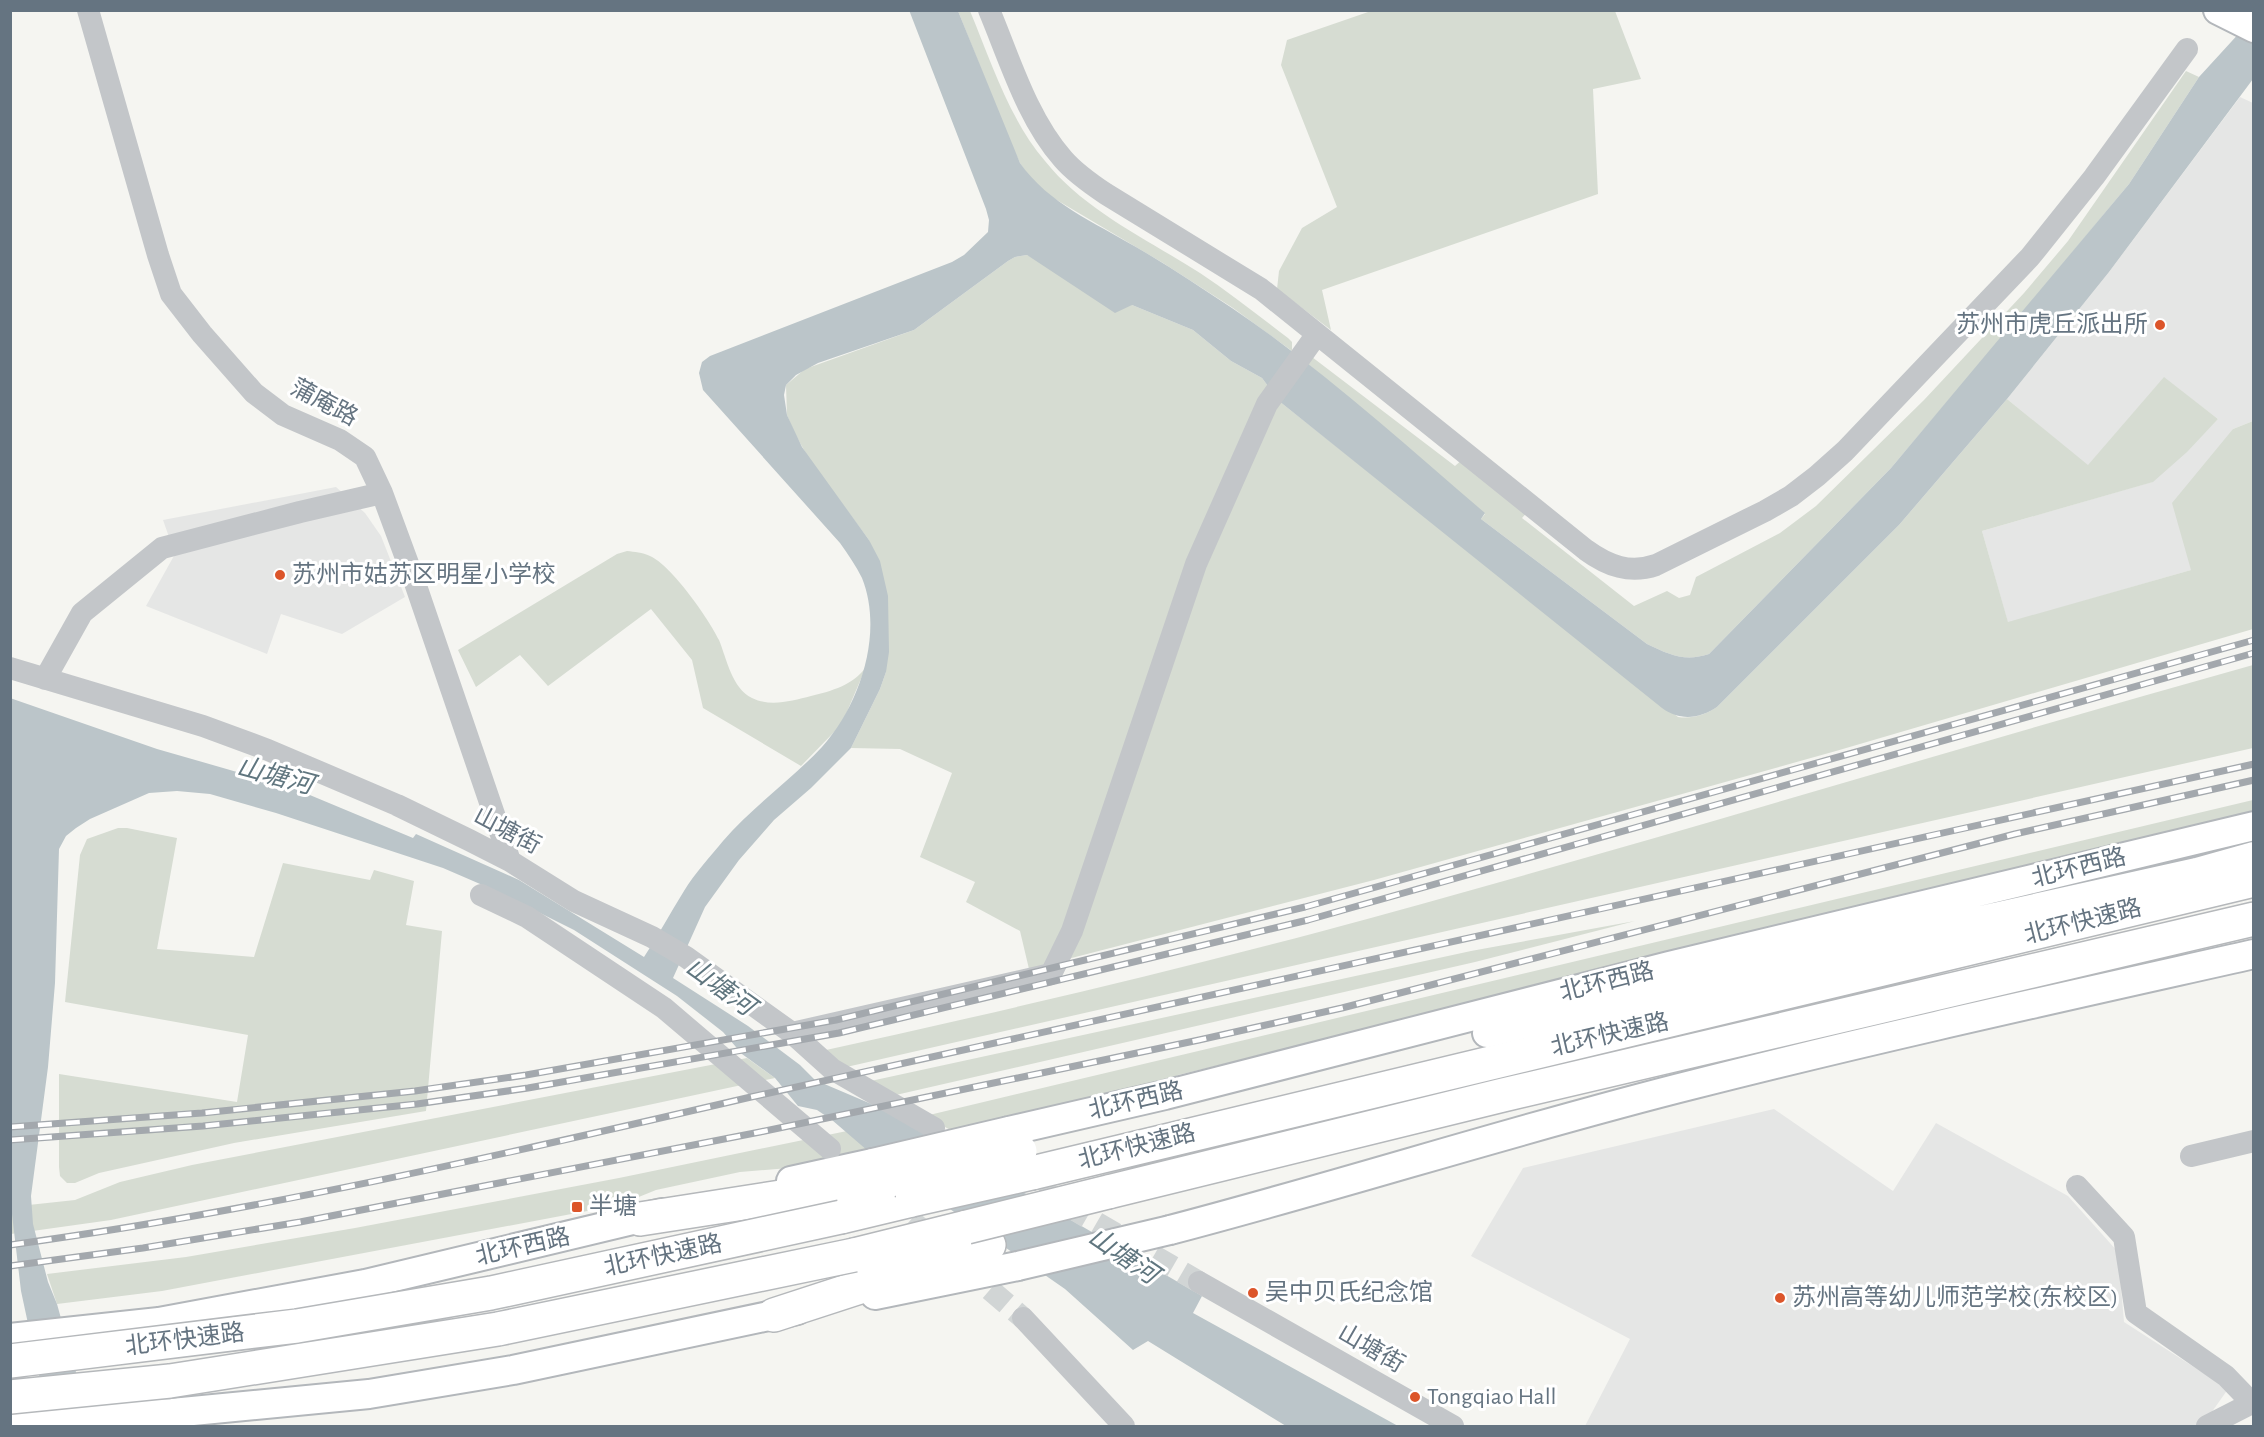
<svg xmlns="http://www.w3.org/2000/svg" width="2264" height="1437" font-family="'Alegreya Sans','Noto Sans SC',sans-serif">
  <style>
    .built { fill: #e5e6e5 }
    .green { fill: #d6dcd2 }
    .water { fill: #bbc5c9 }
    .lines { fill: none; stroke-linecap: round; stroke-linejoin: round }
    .minor-tunnel { stroke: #d1d5d5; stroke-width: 22; stroke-dasharray: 22 11; stroke-linecap: butt }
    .major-casing { stroke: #b3b7bb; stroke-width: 32 }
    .highway-casing { stroke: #b5b8bb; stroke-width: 36 }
    .minor { stroke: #c3c6c9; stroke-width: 22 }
    .major { stroke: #fff; stroke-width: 28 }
    .highway { stroke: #fff; stroke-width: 33 }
    .rail-casing { stroke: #a3a8ad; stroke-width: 7 }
    .rail { stroke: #fff; stroke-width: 4.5; stroke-dasharray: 14; stroke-linecap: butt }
    .major-bridge-casing { stroke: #b3b7bb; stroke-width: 32; stroke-linecap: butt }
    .highway-bridge-casing { stroke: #b5b8bb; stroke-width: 36; stroke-linecap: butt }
    .major-bridge { stroke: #fff; stroke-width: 28 }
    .highway-bridge { stroke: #fff; stroke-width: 33 }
    .poi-dot { fill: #dc552a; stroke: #fff; stroke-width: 2 }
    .labels { text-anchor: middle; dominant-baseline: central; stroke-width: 6; stroke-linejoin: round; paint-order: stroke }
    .poi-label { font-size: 24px; fill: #657481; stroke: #fff; text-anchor: start }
    .street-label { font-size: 24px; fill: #657481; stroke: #fff }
    .water-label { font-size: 26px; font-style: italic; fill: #60767f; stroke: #fff }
  </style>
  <rect width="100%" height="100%" fill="#f5f5f1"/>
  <!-- built -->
  <path class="built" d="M2240,97l13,6v318l-20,8 -42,141 -183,53 -26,-92 170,-49 66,-63 -54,-41 -76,88 -81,-67 102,-127z
    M336,487l29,26 16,23 24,61 -63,37 -61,-20 -14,40 -121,-48 29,-52 -12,-34z
    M1774,1109l119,82 43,-68 132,73 50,56 6,70 104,67 -26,37h-617l45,-87 -159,-83 52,-88z"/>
  <!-- green -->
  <path class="green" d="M958,11h12c21,50 39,108 75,150 40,50 102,78 155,112 30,20 59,43 88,65l4,4v9l-59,-43 -70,-45 -113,-67 -20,-18 -10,-15 -9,-19z
    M1371,11h244l26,68 -48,10 5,105 -276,96 9,40 -54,-41 2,-18 23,-43 35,-21 -56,-142 6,-25z
    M2186,71l13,6 -70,107 -127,153 -111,131 -182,186c-24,8 -39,1 -62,-10l-166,-125 4,-5 -183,-155 10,-2 143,109 9,-8 65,52 -7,8 112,88 33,-15 12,7 11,-3 6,-18 84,-44 36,-27 108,-106 100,-107 44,-52z
    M1027,255l105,50 61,25 38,31 31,17 17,23 399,316c14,2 27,-2 39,-10l182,-182 108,-126 81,66 76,-88 54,42 -31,33 -34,30 -171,49 26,91 183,-52 -19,-67 61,-74 20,-8v208l-417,122 -462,129 -345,89 -9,-38 -54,-29 9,-20 -55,-25 32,-84 -52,-24 -49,-1 29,-59 6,-17 -17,-132 -60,-81 -15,-27 -7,-17 -1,-30 19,-16 109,-39 94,-69 7,-4z
    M627,551c8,1 15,1 23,5 21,9 59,63 69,84 8,20 13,48 33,58 18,9 40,3 59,-2 21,-5 42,-11 55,-29l-20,47 -8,14 -37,38 -98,-58 -11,-48 -41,-51 -103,77 -28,-31 -44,32 -18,-37 159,-96z
    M2253,665v83l-1411,320 -25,-16c169,-37 336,-76 502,-120 313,-84 622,-180 934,-267z
    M2253,800v17l-1075,258 -29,17 -193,41 -31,-17z
    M118,828h9l50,10 -20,111 97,8 29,-94 87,17 4,-10 40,11 -8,44 36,6 -16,180 -192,32 -135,30 -24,10h-8l-7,-7 -1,-9v-93l178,28 11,-67 -183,-33 15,-147 7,-16z
    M1635,921l-160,41 -588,135 -21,-15 605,-131z
    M747,1058l28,20 -664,142 -100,14 -1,-27 65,-7 45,-18 72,-17z
    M847,1131l20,18 -78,19 -49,4 -84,18 -37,15 -457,86 -105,13 -10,-30 139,-17 169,-29 264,-50z"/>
  <!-- water -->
  <path class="water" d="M909,10l49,1 62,152c29,41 74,59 116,84 33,19 64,40 96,61 90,61 171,135 253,205l-4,6 166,125c23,11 38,18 62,10l182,-186 238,-284 70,-107 54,-59v61l-144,193 -102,127 -108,126 -182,182c-18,12 -37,14 -55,1l-383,-307 -17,-23 -31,-17 -38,-31 -61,-25 -17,8 -88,-58 -12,2 -7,4 -94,69 -96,33 -22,12 -10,10 -2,10 3,20 15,32 67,93 11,21 8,35 1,56 -3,20 -6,17 -29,59 -40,40 -37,32 -35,40 -34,47 -32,71 75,48 52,39 15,15 94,40 16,15 277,161 -9,17 205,113h-112l-138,-85 -15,9 -68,-61 -190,-132 -43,-37 -15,-10 -19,-4 -23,-28 -33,-24 -19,-22 -46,-36 -103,-66 -80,-40 -51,-22 -167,-55 -66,-19 -33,-3 -28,2 -59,26 -14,9 -10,8 -7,13 -4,134 -7,84 -17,129 2,28 15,58 9,22 34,122h-41l-29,-135 -9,-77 -2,-516 147,51 136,39 120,50 3,-4 103,46 125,77c14,-21 26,-44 40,-66 11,-18 26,-34 39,-50 30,-35 68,-61 99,-94 38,-42 62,-114 40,-169 -6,-12 -14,-24 -22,-35l-137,-153 -4,-17 3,-11 8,-6 242,-94 12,-7 24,-23 1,-12 -3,-11z"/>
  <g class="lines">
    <!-- minor-tunnel -->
    <path class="minor-tunnel" d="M1011,1173l188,109
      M886,1198l52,46
      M965,1268l58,50"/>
    <!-- major casing -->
    <g class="major-casing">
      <path id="major" d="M2218,10l36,18
        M1487,1033l260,-61 450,-100 57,-16
        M1009,1131l156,-36 504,-129 585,-140
        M791,1181l82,-18
        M1170,1230c176,-46 349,-102 525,-146 185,-47 372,-88 559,-130
        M875,1295l143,-29
        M10,1338l149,-16 206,-38 297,-71
        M10,1419l162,-6 197,-19 144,-24 284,-60"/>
    </g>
    <!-- highway casing -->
    <g class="highway-casing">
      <path id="highway" d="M1032,1173l1222,-293
        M1108,1192l395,-97 751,-176
        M841,1217l71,-17
        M640,1219l251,-39
        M854,1255l113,-28
        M774,1315l215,-70"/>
    </g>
    <!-- minor -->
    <path class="minor" d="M88,10l70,245 13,39 31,40 52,59 29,22 57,25 25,17 17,36 31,84 97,284
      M989,10c21,50 38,108 74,149 12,14 28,25 43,35l155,95 325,261c22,16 44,24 70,15l109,-54 26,-15 26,-20 28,-25 185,-194 64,-80 93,-128
      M10,668l193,58 65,24 129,55 72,35 41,21 64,40 78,36 34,20 106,76 40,36 102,59
      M45,679l37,-66 80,-65 138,-36 82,-19
      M481,895l46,22 137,91 166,141
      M792,1033l259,-59 21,-43 124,-367 71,-160 50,-70
      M2191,1156l63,-15
      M2077,1186l47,51 12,76 90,63 25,26
      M1199,1282l254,144
      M1023,1318l101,108
      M2207,1426l47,-24"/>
    <!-- major -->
    <use href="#major" class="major"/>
    <!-- highway -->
    <use href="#highway" class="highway"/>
    <!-- rail casing -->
    <g class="rail-casing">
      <path id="rail" d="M10,1127l192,-14 213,-22 111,-16 310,-55 469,-113 949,-267
        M10,1140l193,-14 214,-22 111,-16 311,-55 469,-113 946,-267
        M10,1245c250,-34 496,-91 741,-148l1503,-333
        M10,1266l133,-18 157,-26 460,-90 439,-92 143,-32 673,-174 239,-54"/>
    </g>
    <!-- rail -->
    <use href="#rail" class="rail"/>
    <!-- major-bridge casing -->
    <g class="major-bridge-casing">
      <path id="major-bridge" d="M873,1163l136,-32
        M1018,1266l152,-36"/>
    </g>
    <!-- highway-bridge casing -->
    <g class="highway-bridge-casing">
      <path id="highway-bridge" d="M891,1180l129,-29
        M912,1200l120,-27
        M967,1227l141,-35
        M10,1361l287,-35 194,-33 350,-76
        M10,1397l160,-16 328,-52 356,-74"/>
    </g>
    <!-- major-bridge -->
    <use href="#major-bridge" class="major-bridge"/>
    <!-- highway-bridge -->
    <use href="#highway-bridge" class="highway-bridge"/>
  </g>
  <!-- markers -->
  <g class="poi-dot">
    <circle cx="2160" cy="325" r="6"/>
    <circle cx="280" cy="575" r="6"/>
    <rect x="571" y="1201" width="12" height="12" rx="3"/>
    <circle cx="1253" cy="1293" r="6"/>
    <circle cx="1780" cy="1298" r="6"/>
    <circle cx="1415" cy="1397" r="6"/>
  </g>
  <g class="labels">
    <!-- poi labels -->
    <g class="poi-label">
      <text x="2148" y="325" text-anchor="end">苏州市虎丘派出所</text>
      <text x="292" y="575">苏州市姑苏区明星小学校</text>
      <text x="589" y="1207">半塘</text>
      <text x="1265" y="1293">吴中贝氏纪念馆</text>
      <text x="1792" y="1298">苏州高等幼儿师范学校(东校区)</text>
      <text x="1427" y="1397">Tongqiao Hall</text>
    </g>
    <!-- street labels -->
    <g class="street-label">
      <text transform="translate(324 403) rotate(28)">蒲庵路</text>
      <text transform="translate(507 831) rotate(28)">山塘街</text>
      <text transform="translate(2079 868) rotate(-14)">北环西路</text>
      <text transform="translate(2083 922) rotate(-14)">北环快速路</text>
      <text transform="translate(1607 982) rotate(-14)">北环西路</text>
      <text transform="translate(1610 1035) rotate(-13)">北环快速路</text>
      <text transform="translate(1136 1101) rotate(-13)">北环西路</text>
      <text transform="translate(1137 1147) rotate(-14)">北环快速路</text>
      <text transform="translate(523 1247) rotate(-13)">北环西路</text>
      <text transform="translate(663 1256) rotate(-12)">北环快速路</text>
      <text transform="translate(185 1340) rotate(-7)">北环快速路</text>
      <text transform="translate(1371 1349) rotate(30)">山塘街</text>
    </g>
    <!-- water labels -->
    <g class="water-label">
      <text transform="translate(275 776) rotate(15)">山塘河</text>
      <text transform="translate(720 987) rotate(36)">山塘河</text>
      <text transform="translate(1123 1256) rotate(34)">山塘河</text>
    </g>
  </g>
  <!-- border -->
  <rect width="2264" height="1437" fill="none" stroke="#657481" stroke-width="24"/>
</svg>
